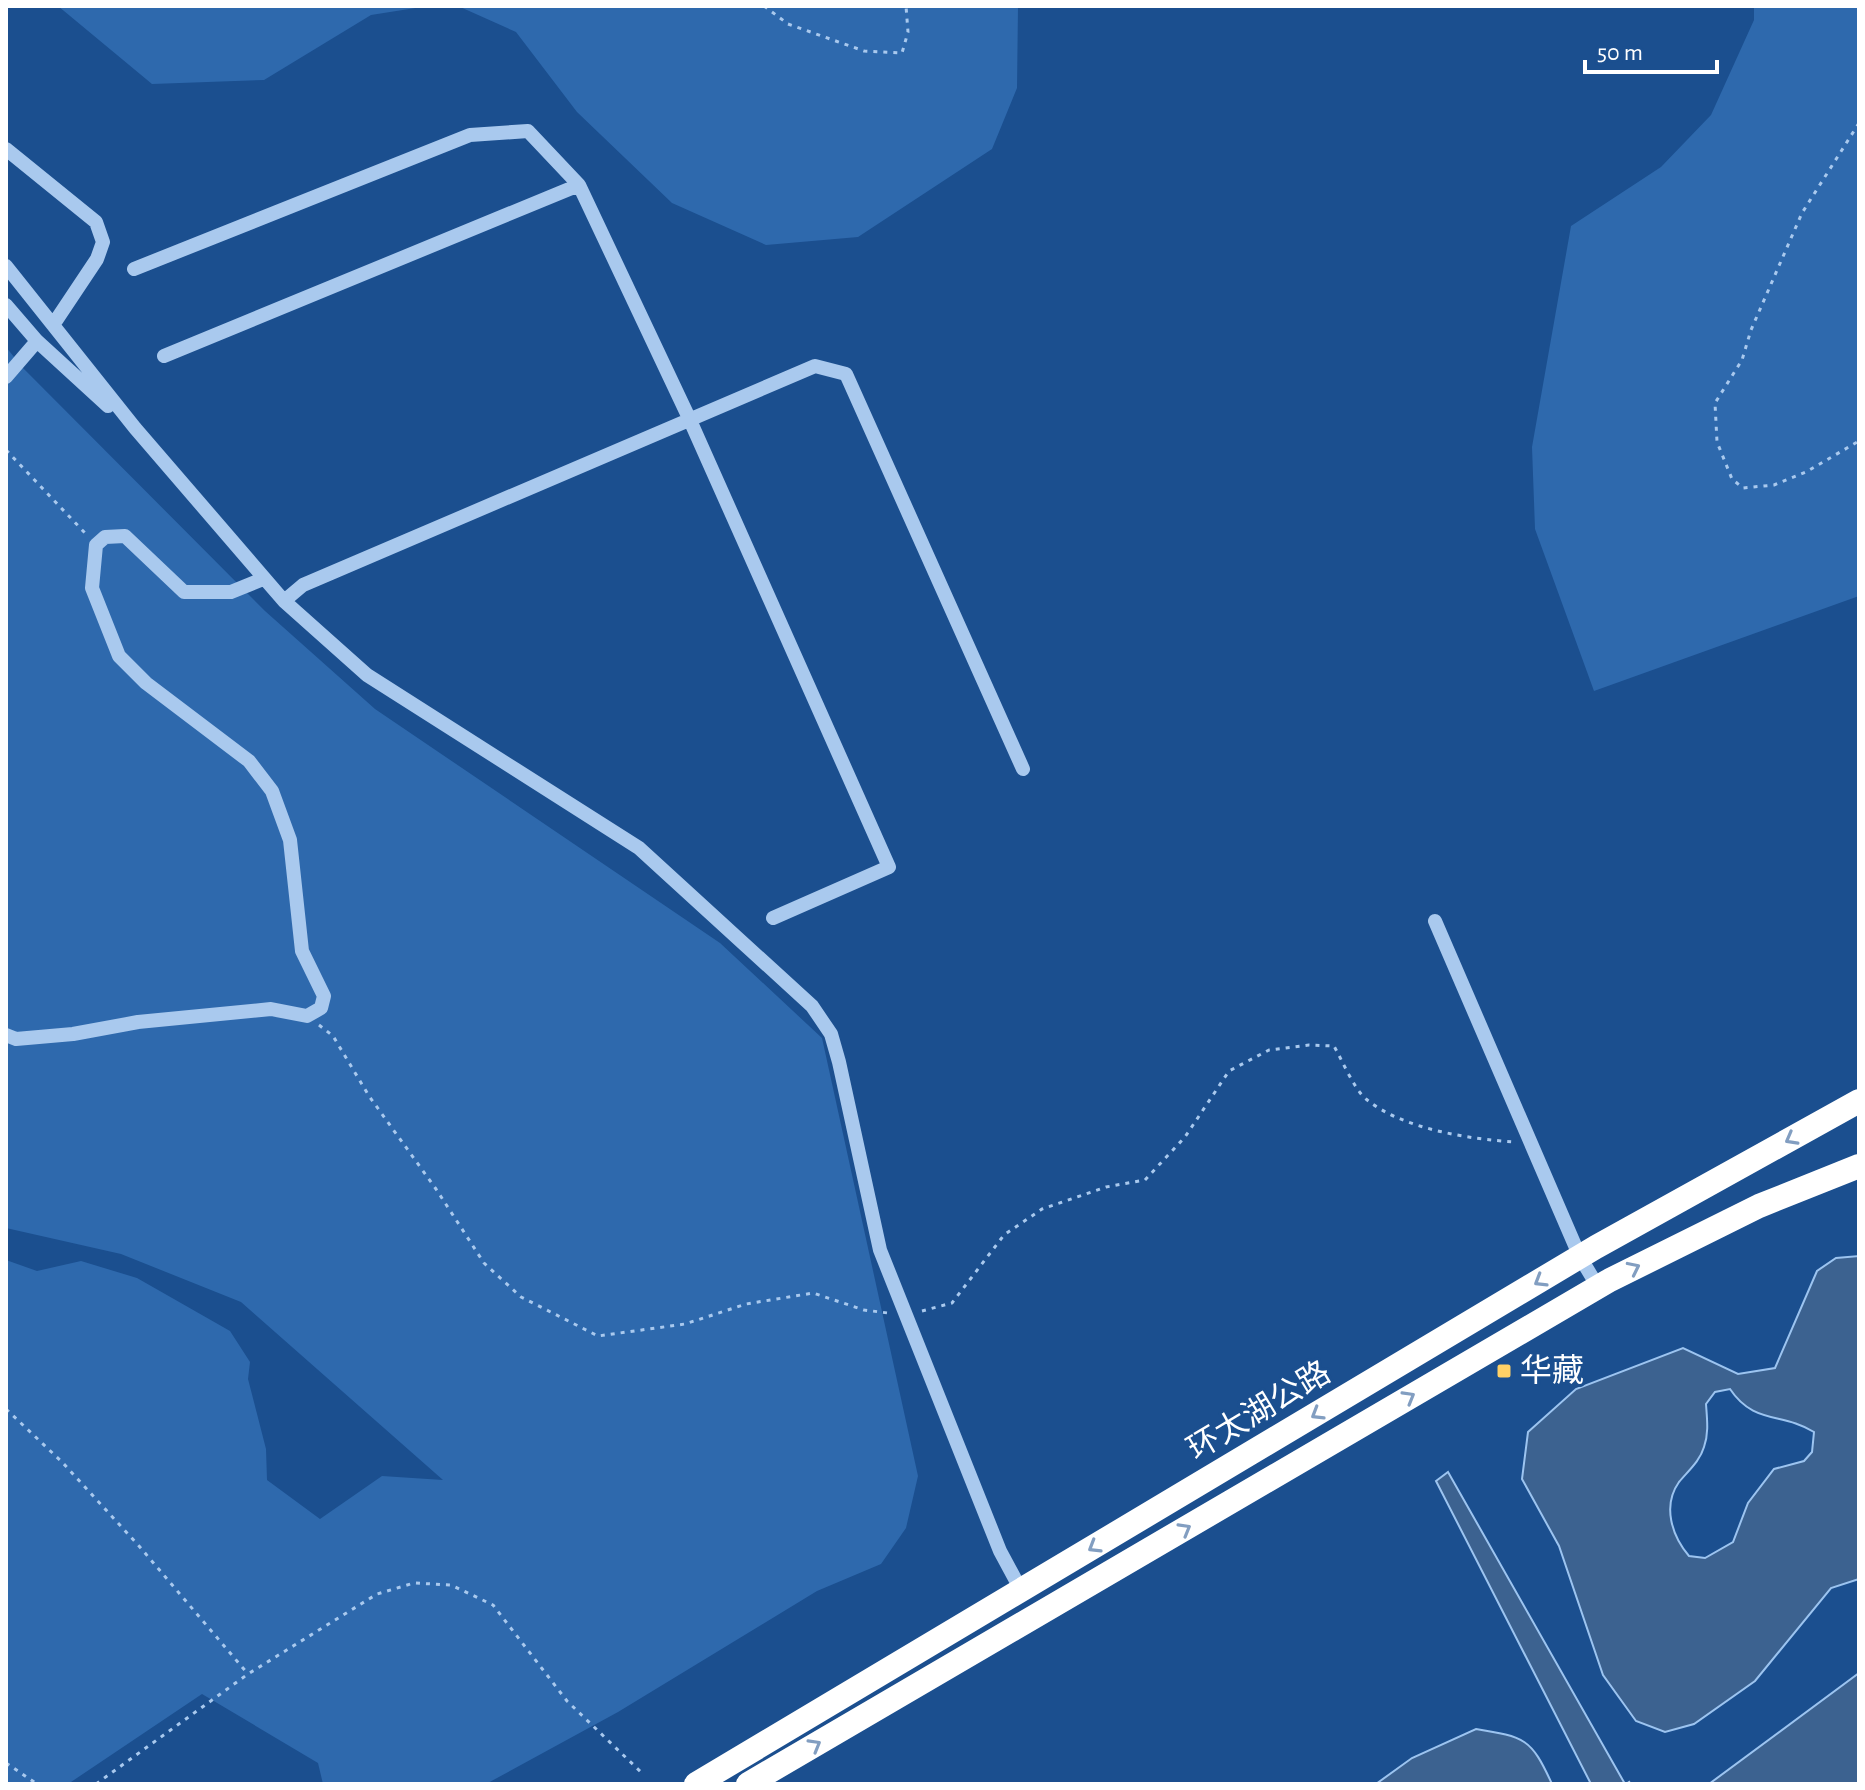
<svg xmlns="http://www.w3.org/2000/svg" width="1865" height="1790" font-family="'Alegreya Sans','Noto Sans SC',sans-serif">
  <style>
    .green { fill: #2e69ad }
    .water { fill: #3c6290; stroke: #9cc4f0; stroke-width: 2; fill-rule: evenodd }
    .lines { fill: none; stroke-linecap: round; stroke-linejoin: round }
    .path { stroke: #a9c9ee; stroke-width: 3; stroke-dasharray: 4 6; stroke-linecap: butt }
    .minor { stroke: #a9c9ee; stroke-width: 14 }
    .highway { stroke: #fff; stroke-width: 24 }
    .oneway { stroke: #829ec1 }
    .poi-dot { fill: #ffd166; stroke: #1b4f8f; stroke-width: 3 }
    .labels { text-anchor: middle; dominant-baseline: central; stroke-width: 6; stroke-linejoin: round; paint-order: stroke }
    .poi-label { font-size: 32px; fill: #fff; stroke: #1b4f8f; text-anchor: start }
    .street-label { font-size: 32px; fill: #fff; stroke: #1b4f8f }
  </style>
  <rect width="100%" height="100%" fill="#1b4f8f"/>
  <!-- green -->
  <path class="green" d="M58,6h370l-57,9 -107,65 -112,4z
    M458,6h560l-1,82 -25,61 -134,88 -92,8 -94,-42 -95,-91 -61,-80z
    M1754,6h105v590l-265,95 -59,-162 -3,-82 39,-221 90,-59 50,-52 43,-95z
    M6,347l16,20 243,244 110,98 345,234 102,95 96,438 -12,52 -25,36 -64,27 -199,121 -132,72h-163l-5,-21 -116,-69 -134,90h-62v-524l31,11 44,-10 56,17 93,53 20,31 -2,17 18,70 1,31 53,39 62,-43 61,4 -202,-178 -120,-48 -115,-26z"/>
  <!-- water -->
  <path class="water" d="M1859,1256v323l-28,9 -76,93 -61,43 -29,8 -29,-11 -33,-46 -44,-129 -37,-67 6,-47 48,-43 107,-41 55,26 37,-6 42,-97 19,-13zM1730,1389c24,36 52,23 84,43l-2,20 -8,9 -30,8 -26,34 -15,39 -28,16 -16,-2c-17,-20 -27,-50 -10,-74 9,-11 21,-21 25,-35 5,-14 3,-28 2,-43l9,-12z
    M1448,1472l177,312h-34l-155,-303z
    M1859,1673v111h-150z
    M1476,1729c49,8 55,9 76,55h-176l36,-26z"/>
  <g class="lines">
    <!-- path -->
    <path class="path" d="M764,6l24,18 76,27 38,2 6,-21 -2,-26
      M1859,123l-57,90 -51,117 -9,30 -27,43 2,39 15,37 11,9 31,-3 32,-13 53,-31
      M6,450l79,83
      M319,1025l14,11 36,60 67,93 48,74 37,34 77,39 87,-12 61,-20 67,-11 51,17 24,3
      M922,1311l30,-8 52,-68 38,-26 64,-22 39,-7 40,-43 44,-66 40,-21 40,-5 25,1c8,14 20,43 32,53 36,30 103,40 148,43
      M6,1409l56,53 77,84 109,128
      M6,1763l31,21
      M96,1784l152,-110 129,-80 37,-11 37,2 42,20 74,96 76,73
      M1627,1784l6,-4"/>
    <!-- minor -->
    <path class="minor" d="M6,149l90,73 7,20 -6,17 -44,66
      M579,185l110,233 200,449 -116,51
      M6,266l129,162 149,173 83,74 272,173 173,158 19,28 8,28 41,188 120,301 21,39
      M134,269l336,-134 58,-4 51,54 -415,171
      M6,305l31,36 71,65
      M6,377l31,-36
      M284,601l19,-16 512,-219 31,8 177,395
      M1435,921l145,336 18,30
      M6,1035l10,4 57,-5 65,-12 133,-13 36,7 14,-8 3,-12 -22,-45 -12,-111 -18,-49 -23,-30 -103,-78 -27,-27 -27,-68 4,-43 9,-8 20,-1 59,56h47l32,-13"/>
    <!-- highway -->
    <path class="highway" d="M696,1784l900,-537 263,-146
      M748,1784l862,-504 149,-74 100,-40"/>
  </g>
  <!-- one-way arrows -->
  <defs><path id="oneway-chevron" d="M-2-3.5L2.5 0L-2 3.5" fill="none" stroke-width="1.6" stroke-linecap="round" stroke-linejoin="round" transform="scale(2)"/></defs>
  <g class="oneway">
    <use href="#oneway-chevron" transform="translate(1791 1139) rotate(151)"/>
    <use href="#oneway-chevron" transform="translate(1634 1268) rotate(-26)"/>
    <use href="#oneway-chevron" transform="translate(1540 1281) rotate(149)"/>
    <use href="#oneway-chevron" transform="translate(1409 1397) rotate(-30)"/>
    <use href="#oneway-chevron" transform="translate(1317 1414) rotate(149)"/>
    <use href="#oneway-chevron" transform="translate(1185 1529) rotate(-30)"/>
    <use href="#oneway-chevron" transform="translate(1094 1547) rotate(149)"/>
    <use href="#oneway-chevron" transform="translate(815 1745) rotate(-30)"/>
  </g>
  <!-- markers -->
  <rect class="poi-dot" x="1496" y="1363" width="16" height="16" rx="4"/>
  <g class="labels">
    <!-- poi labels -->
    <g class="poi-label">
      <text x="1520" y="1371">华藏</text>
    </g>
    <!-- street labels -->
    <g class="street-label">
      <text transform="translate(1259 1411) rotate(-31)">环太湖公路</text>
    </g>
  </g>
  <!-- border -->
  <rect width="1865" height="1790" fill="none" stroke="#ffffff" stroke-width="16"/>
  <!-- scale -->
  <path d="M1585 60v12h132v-12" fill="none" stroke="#ffffff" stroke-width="4"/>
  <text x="1597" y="60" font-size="24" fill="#ffffff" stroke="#1b4f8f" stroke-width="6" paint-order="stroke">50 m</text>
</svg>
